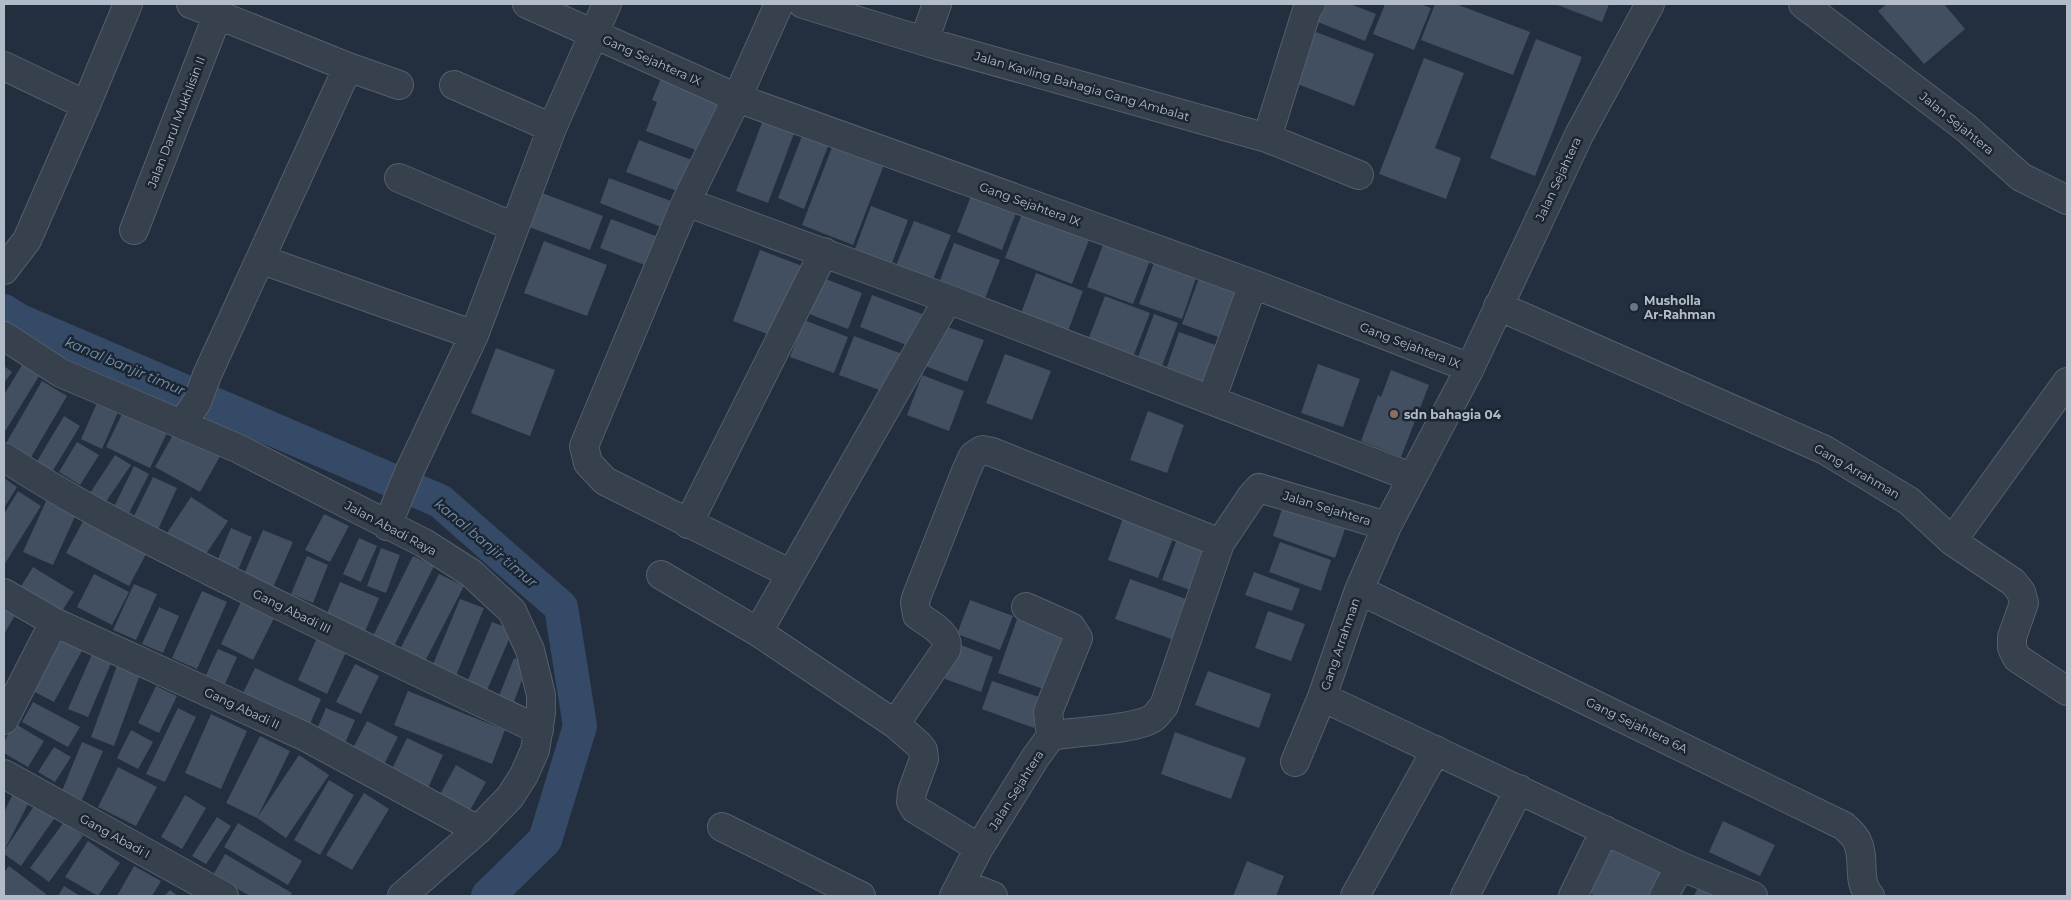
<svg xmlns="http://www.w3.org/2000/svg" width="2071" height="900" font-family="Montserrat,sans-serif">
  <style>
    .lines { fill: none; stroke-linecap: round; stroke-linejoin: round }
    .canal { stroke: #354a66; stroke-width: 34 }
    .building { fill: #414f60 }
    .minor-casing { stroke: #555f6c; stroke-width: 30 }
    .minor { stroke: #37414e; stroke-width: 28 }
    .worship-dot { fill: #6b7280; stroke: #1c2633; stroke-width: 2 }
    .education-dot { fill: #8d6e63; stroke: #1c2633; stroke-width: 2 }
    .labels { text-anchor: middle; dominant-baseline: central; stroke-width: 5; stroke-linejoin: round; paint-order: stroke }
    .street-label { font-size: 12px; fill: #b2bcc9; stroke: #1c2633 }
    .poi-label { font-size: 12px; font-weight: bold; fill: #b2bcc9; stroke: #1c2633; text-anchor: start }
    .water-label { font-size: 14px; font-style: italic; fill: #7992b2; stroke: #1c2633 }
  </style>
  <rect width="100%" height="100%" fill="#232f3e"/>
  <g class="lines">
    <!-- canal -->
    <path class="canal" d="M4,311l14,9 422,181 121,106 19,119 -35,114 -57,56"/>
  </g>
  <!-- building -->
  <path class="building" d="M1319,4h31l26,10 -11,27 -52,-21z
    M1385,4h35l11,4 -17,42 -41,-16z
    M1435,4h21l74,28 -17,43 -92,-35z
    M1555,4h54l-7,18z
    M1887,4h57l21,25 -41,35 -46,-53z
    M1316,32l58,22 -20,52 -59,-23z
    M1536,39l46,18 -47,119 -45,-18z
    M1424,58l40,15 -29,75 26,10 -15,41 -67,-25z
    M664,71l65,25 -20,59 -63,-24 11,-29 -5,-2z
    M766,112l32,11 -30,80 -32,-12z
    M804,131l26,10 -26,68 -26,-11z
    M836,137l51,20 -34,88 -51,-20z
    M639,140l58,22 -12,32 -59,-22z
    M609,178l62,23 -10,26 -61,-24z
    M974,188l45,17 -17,45 -45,-18z
    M542,193l61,23 -13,34 -61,-23z
    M871,206l37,14 -16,43 -37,-14z
    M1025,206l67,26 -20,52 -67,-26z
    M611,219l50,19 -11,29 -50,-19z
    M914,221l37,14 -19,47 -37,-14z
    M1105,240l46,18 -18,46 -46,-17z
    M544,241l63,24 -20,51 -63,-23z
    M954,243l46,17 -16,41 -45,-18z
    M760,250l45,17 -27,71 -45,-17z
    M1156,257l42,15 -16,47 -43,-15z
    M1036,273l47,18 -19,51 -47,-18z
    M818,276l44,17 -14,36 -44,-17z
    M1199,278l42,15 -17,46 -42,-15z
    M872,295l50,19 -13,32 -49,-19z
    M1105,296l45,17 -17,44 -45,-17z
    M1154,314l24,9 -16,43 -24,-9z
    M804,320l44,17 -14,36 -44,-16z
    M939,324l45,16 -17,42 -44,-17z
    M1179,332l45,16 -16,43 -44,-16z
    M854,336l51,19 -15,39 -51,-19z
    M496,348l59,22 -25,66 -59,-23z
    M1005,354l46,17 -19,49 -46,-17z
    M1318,364l42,15 -17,48 -42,-14z
    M22,365l17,11 -35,57v-38z
    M4,366l8,6 -8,11z
    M1391,370l38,15 -28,72 -40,-16 17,-46 3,2z
    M922,375l42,16 -15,40 -42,-16z
    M42,381l25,15 -40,68 -23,-17z
    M101,394l21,9 -20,46 -21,-10z
    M1148,411l36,14 -17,48 -37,-13z
    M123,412l44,21 -17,35 -44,-21z
    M64,416l16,10 -31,51 -16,-9z
    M178,426l45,25 -23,41 -45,-25z
    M77,442l22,13 -19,30 -21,-13z
    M115,455l16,10 -26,38 -15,-10z
    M134,466l15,8 -24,47 -14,-8z
    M153,477l24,11 -21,46 -25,-12z
    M4,478l13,9 -13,21z
    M18,491l23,15 -37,59v-51z
    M191,497l37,24 -26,39 -37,-24z
    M47,499l30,13 -24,53 -30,-13z
    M1283,506l62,23 -10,29 -62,-22z
    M89,510l63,33 -23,43 -63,-33z
    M324,514l25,12 -19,36 -25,-12z
    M1124,515l51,18 -17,45 -50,-18z
    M231,528l21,9 -17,40 -21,-9z
    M263,530l30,12 -22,50 -29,-13z
    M1178,536l34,12 -16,44 -34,-12z
    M359,538l18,8 -16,36 -18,-8z
    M1280,542l51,18 -10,31 -52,-19z
    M381,548l19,7 -14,38 -19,-7z
    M307,556l21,9 -15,38 -22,-9z
    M413,556l21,10 -43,86 -21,-10z
    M33,567l41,25 -15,24 -41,-25z
    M1254,572l46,17 -8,22 -47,-16z
    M94,574l35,18 -17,33 -35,-18z
    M439,574l25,12 -41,79 -25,-12z
    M1130,579l62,22 -15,40 -62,-22z
    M340,582l39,16 -15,36 -39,-16z
    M134,584l23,10 -21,46 -23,-10z
    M202,591l25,11 -30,67 -25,-11z
    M4,597l16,10 -16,27z
    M460,599l24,9 -31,75 -24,-9z
    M242,600l33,16 -22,44 -32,-16z
    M970,600l43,16 -13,34 -43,-16z
    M159,607l20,9 -16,37 -21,-9z
    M1268,611l37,13 -14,37 -36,-13z
    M1017,619l51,18 -19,54 -51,-18z
    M492,622l21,8 -28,65 -20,-8z
    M60,635l24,12 -30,55 -23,-12z
    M317,638l29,14 -19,42 -29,-14z
    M958,644l35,13 -12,35 -36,-13z
    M96,645l19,9 -27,63 -20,-8z
    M218,649l19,8 -12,27 -19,-9z
    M514,658l14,6 -16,43 -15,-6z
    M119,660l23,9 -28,77 -23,-9z
    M355,664l24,12 -18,38 -25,-12z
    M255,668l66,31 -11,25 -67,-31z
    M1208,671l63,23 -12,34 -64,-23z
    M992,681l53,18 -11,29 -52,-19z
    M156,686l21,10 -18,37 -21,-10z
    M408,691l97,39 -13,34 -98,-39z
    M33,702l47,25 -12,20 -46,-25z
    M178,708l18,9 -31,65 -19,-8z
    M326,708l29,12 -10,23 -29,-12z
    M211,714l36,17 -26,58 -36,-16z
    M367,721l31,16 -15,29 -31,-16z
    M14,723l30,18 -16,26 -24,-14v-11z
    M131,730l22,12 -15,27 -21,-11z
    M1175,732l71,26 -15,41 -70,-25z
    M260,736l30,15 -33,67 42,-63 30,20 -43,63 -29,-20 -31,-15z
    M407,738l36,17 -15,33 -37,-17z
    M82,742l21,9 -21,49 -20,-9z
    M54,747l17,10 -16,25 -17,-10z
    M456,765l30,17 -20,35 -29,-17z
    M118,767l39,20 -21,39 -38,-19z
    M329,780l25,15 -34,60 -26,-15z
    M16,788l16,8 -28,55v-39z
    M364,793l25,16 -37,61 -26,-15z
    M185,795l21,13 -24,41 -21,-12z
    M36,803l20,13 -35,50 -17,-12v-3z
    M217,817l14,9 -25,38 -14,-8z
    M1723,821l52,24 -15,31 -51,-24z
    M64,822l19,14 -34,46 -19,-14z
    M238,823l64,38 -14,24 -64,-38z
    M88,841l32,22 -22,33 -33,-19z
    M1604,842l63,30 -12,24h-59l-14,-7z
    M225,854l67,39 -2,3h-40l-37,-21z
    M1247,861l37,15 -8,20h-43z
    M9,866l37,28 -1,2h-41v-24z
    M134,866l27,15 -9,15h-35z
    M1701,881l32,15h-39z
    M64,886l16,10h-22z
    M170,890l8,6h-14z"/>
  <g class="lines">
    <!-- minor casing -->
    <g class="minor-casing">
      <path id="minor" d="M527,4l210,94 516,186 217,84
        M779,4l-42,94 -51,104 -102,244 4,17 17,18 186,93
        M803,4l134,41 330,93 92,37
        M1803,4l163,124 55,49 46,23
        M924,41l13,-37
        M4,66l82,39
        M348,67l51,18
        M454,85l98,43
        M1267,138l40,-128 4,-6
        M399,178l115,49
        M686,202l262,97 463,178
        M134,230l84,-216
        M260,259l214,76
        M4,270l23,-30 59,-135 42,-101
        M1498,306l327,144 84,51 43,40 61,41 8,10 3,11 -12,34v11l5,10 50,33
        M4,336l57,37 176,75 187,95 47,30 41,38 18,39 11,45v18l-6,37 -11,25 -14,22 -32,33 -76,66
        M1211,400l42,-116
        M182,424l15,-22 10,-27 141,-308 -157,-63
        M4,457c66,44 137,79 208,115 108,54 218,106 327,158
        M688,524l136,-272
        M387,526l23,-56 64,-135 78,-207 55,-124
        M1952,541l115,-159
        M661,575l97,57 137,92 23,20 5,6 1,9 -12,33 -1,10 4,7 64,39
        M1359,590l485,236c4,4 11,10 13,15 9,18 -1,40 13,55
        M4,593l50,29 250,114 174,94
        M1026,607l45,20 7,11 -30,74 3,24
        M758,632l190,-333
        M1322,697l358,169 73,30
        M4,720l50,-98
        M895,724l51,-74c5,-16 -17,-26 -29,-35l-2,-12 1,-5 50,-127 7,-15 9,-6 10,2 228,91
        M1295,762l27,-65 37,-107 28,-64
        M4,774l220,122
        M722,827l139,69
        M962,884l31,12
        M954,896l25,-48 56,-90 16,-22c24,-5 85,-6 102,-18 4,-3 7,-8 11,-12l56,-163 31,-46 8,-9 128,38 83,-158 109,-233 71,-131
        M1355,896l81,-146
        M1465,896l54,-107
        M1573,896l32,-66
        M1664,896l16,-30"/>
    </g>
    <!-- minor -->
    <use href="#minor" class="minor"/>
  </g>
  <!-- markers -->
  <circle class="worship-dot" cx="1634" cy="307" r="5"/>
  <circle class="education-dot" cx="1394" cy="414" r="5"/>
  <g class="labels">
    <!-- street labels -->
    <g class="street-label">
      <text transform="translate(652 60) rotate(24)">Gang Sejahtera IX</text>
      <text transform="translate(1082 86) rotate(16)">Jalan Kavling Bahagia Gang Ambalat</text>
      <text transform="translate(176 122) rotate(-69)">Jalan Darul Mukhlisin II</text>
      <text transform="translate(1957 123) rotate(39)">Jalan Sejahtera</text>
      <text transform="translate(1558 179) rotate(-65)">Jalan Sejahtera</text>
      <text transform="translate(1030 204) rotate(20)">Gang Sejahtera IX</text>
      <text transform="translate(1410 345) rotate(21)">Gang Sejahtera IX</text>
      <text transform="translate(1857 471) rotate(30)">Gang Arrahman</text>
      <text transform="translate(1327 508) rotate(17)">Jalan Sejahtera</text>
      <text transform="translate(391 528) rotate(28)">Jalan Abadi Raya</text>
      <text transform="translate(292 611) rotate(26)">Gang Abadi III</text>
      <text transform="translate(1340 644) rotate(-71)">Gang Arrahman</text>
      <text transform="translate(242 708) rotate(25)">Gang Abadi II</text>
      <text transform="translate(1637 725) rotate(26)">Gang Sejahtera 6A</text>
      <text transform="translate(1016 790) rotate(-58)">Jalan Sejahtera</text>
      <text transform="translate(115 836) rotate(29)">Gang Abadi I</text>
    </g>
    <!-- poi labels -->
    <g class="poi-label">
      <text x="1644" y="300">Musholla<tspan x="1644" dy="14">Ar-Rahman</tspan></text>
      <text x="1404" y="414">sdn bahagia 04</text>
    </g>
    <!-- water labels -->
    <g class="water-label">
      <text transform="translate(125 366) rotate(23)">kanal banjir timur</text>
      <text transform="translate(486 543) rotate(40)">kanal banjir timur</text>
    </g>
  </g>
  <!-- border -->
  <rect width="2071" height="900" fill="none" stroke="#b2bcc9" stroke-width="10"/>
</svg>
